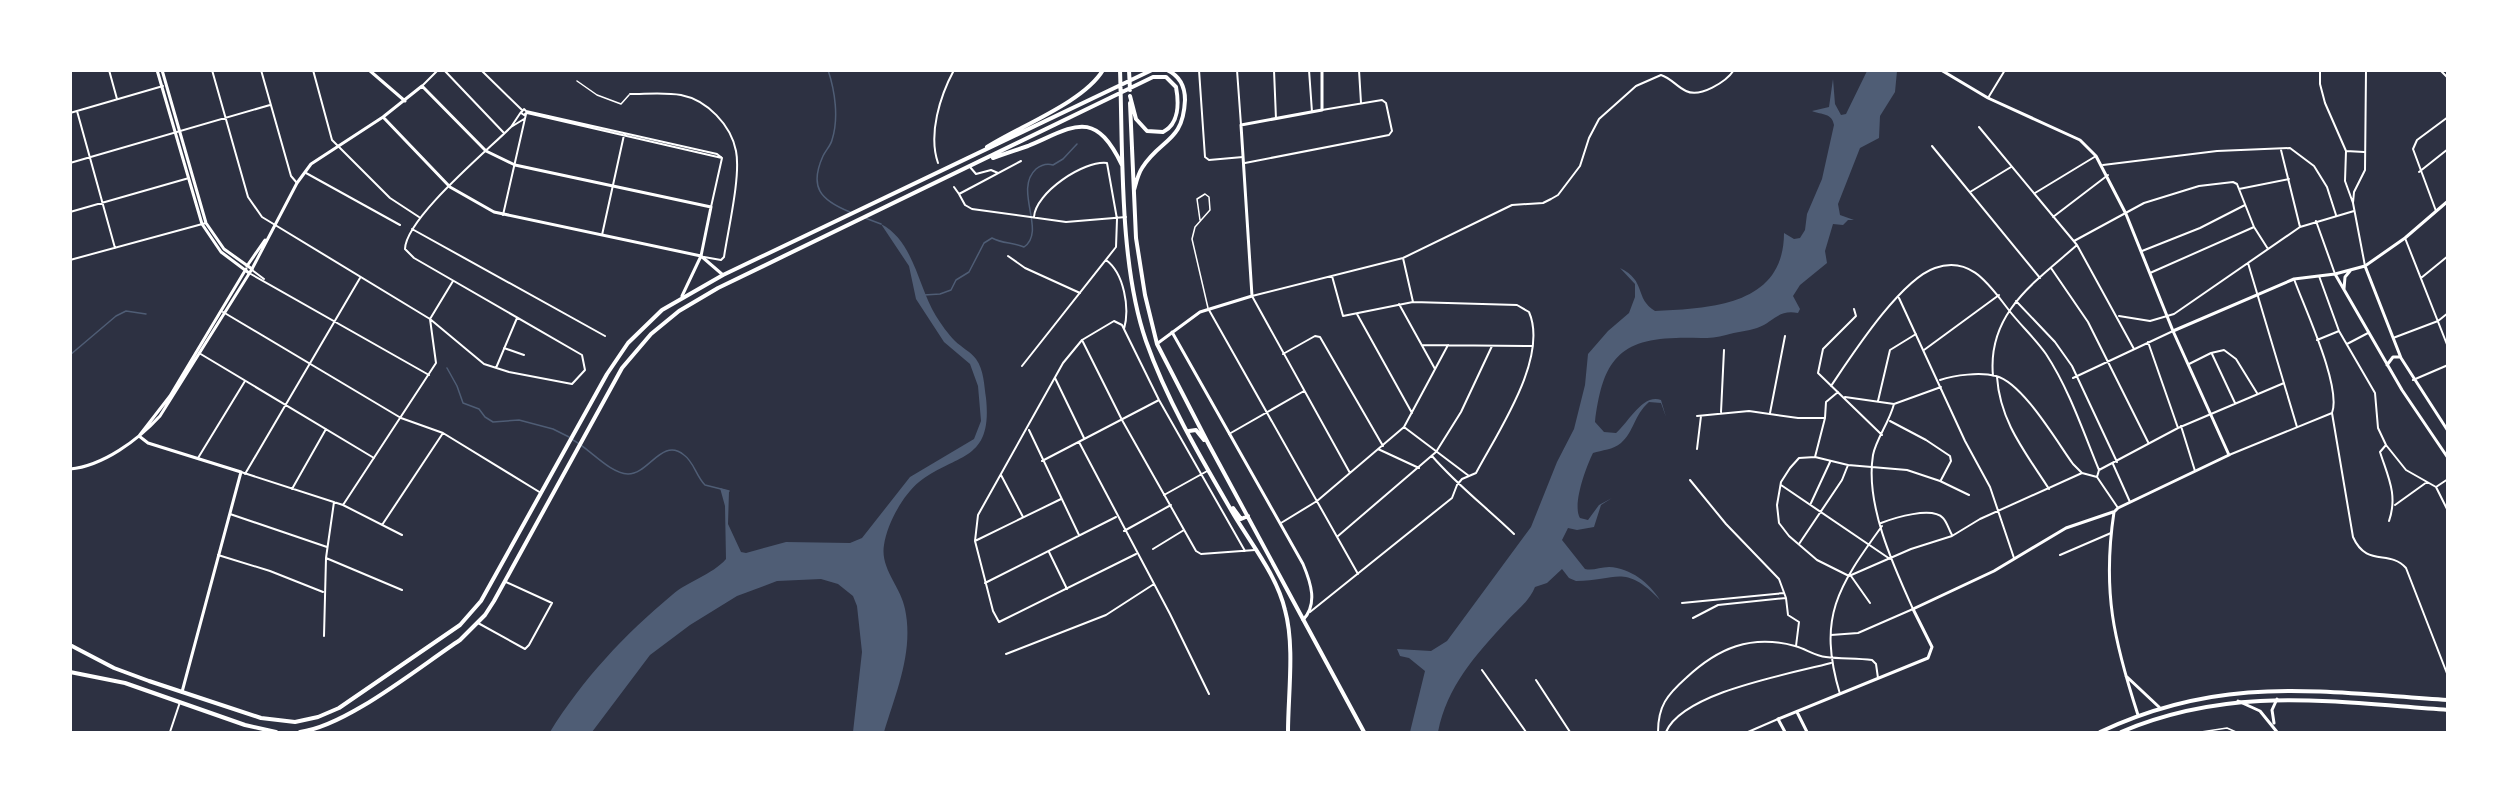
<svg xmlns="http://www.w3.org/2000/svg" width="2518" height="803" font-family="Signika,sans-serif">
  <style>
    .water { fill: #4f5d75 }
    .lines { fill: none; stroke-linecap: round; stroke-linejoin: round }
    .stream { stroke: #4f5d75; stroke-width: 1.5 }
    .service { stroke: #fff; stroke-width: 1.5 }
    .minor { stroke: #fff; stroke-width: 2 }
    .tertiary { stroke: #fff; stroke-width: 3 }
    .secondary { stroke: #fff; stroke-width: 3 }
    .primary { stroke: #fff; stroke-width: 4 }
  </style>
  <rect width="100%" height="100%" fill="#2d3142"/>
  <!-- water -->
  <path class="water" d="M1867,71h30l-2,21 -15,24 -1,22 -19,10 -22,56 2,11 14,5h-6l-5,5 -10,-1 -8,27 2,12 -27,22 -7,11 7,13 -2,4c-20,-4 -24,9 -41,15 -9,3 -21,4 -31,7 -17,5 -33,2 -50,3 -61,1 -74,29 -81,84l9,10 12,1c12,-10 27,-40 45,-33l5,17 -5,-14 -12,-1c-15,13 -15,30 -28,41 -8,7 -19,7 -28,10 -7,14 -21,52 -13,65l8,2 11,-15 13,-7 -11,7 -7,22 -17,3 -9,-2 -6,12 23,29c8,2 15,-2 24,-2 22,1 40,16 51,33 -36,-37 -43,-19 -84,-19l-7,-3 -7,-9 -15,14 -12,4c-6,15 -18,23 -29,35 -31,34 -59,64 -68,110h-28l15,-61 -16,-13 -9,-2 -3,-7 34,2 16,-10 84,-114 26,-65 17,-33 11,-44 3,-31 20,-23 21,-18 6,-16v-13l-15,-16c27,13 14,30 35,43 55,-3 129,-5 129,-78l10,6 6,-1 5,-8 2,-16 15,-35 12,-54c-2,-12 -12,-10 -22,-14l17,-4 4,-28 2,25 6,11 5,-1z
    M881,224c33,17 37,63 55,92 5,8 12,18 19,25 6,6 16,11 21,18 8,11 8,26 10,39 7,65 -31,55 -67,84 -16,13 -32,42 -35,63 -4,24 17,42 21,64 9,42 -9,83 -21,123h-31l9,-80 -5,-46 -4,-10 -15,-12 -17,-5 -44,2 -40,15 -47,29 -40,30 -58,77h-42c32,-52 75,-98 122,-137 16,-14 40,-20 54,-36l-1,-53 -5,-18 9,3 -1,33 13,28 5,1 40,-11 64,1 12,-5 48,-61 64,-38 7,-18 -3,-35 -8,-22 -26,-22 -28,-43 -7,-33z"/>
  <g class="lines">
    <!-- stream -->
    <path class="stream" d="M828,70c7,21 11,48 4,70 -1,5 -6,10 -9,16 -14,31 -3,44 27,56
      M865,218l16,6
      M924,295l16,-1 11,-4 5,-10 13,-8 15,-29 8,-5c11,6 20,4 32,9 23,-16 -11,-57 12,-78 5,-4 11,-6 17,-4l10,-6 14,-15
      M70,355l46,-39 10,-5 20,3
      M447,368l10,18 6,17 16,6 6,8 8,5 26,-2 34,9 16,8
      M573,440c17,9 36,33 55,34 21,0 34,-37 56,-19 10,7 12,21 21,30l24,6"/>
    <!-- service -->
    <path class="service" d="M577,81l20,14 24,9 8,-9
      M1200,220l-3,-21 8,-5 4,3 1,13 -15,17 -3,12 16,69
      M2201,732l26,-4 9,4"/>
    <!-- minor -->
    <path class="minor" d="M109,70l8,29
      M212,70l36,127 14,20 168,102 54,45 25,8 63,12 13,-14 -3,-15 -168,-97 -9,-9c1,-31 82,-98 106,-122l10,-15
      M261,70l30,106 6,7
      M313,70l19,70 58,58 29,19
      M444,70l60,63
      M481,70l41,40
      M1199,70l6,87 4,3 34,-3
      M1237,70l4,55
      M1274,70l2,49
      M1309,70l3,42
      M1359,70l2,33
      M2320,70v14l5,19 21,48 -1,30 8,22 12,63
      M2440,70l8,8
      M422,86l16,-16
      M630,94c16,0 35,-2 51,1 26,5 50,30 55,56 5,25 -8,79 -12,106l-3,3 -17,-3
      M1988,98l17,-28
      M524,109l3,3 -3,3 -3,-2z
      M77,111l38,137
      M526,111l191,43 5,4
      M70,113l93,-27
      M527,113l195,45
      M511,127l13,-8
      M1979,127l98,118 57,104
      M1932,146l108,132
      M2281,150l19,77
      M2346,151l18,1
      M1021,161l-62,33 6,11 7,4 94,13 60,-5
      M70,163l200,-58
      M938,163c-10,-29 2,-67 16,-93
      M1245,163l144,-28 3,-4 -6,-28 -4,-3 -60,10
      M2103,165l114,-14 73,-3 24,18 13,21 9,28
      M970,167l6,7 15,-4 7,3
      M2419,172l29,-23
      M306,173l94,52
      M954,187l5,7
      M2239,189l50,-10
      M1970,192l41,-25
      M2035,193l61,-37
      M2353,203l1,-11 11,-22 1,-100
      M711,207l11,-49
      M2436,211l-23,-62 4,-9 31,-23
      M70,212l119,-34
      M503,215l23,-101
      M2053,217l55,-42
      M2316,221l19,53
      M412,229l193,107
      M602,235l22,-100
      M2405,238l43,109
      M2074,241l70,-38 55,-17 34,-4 4,2 17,43 14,22
      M2142,251l58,-23 45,-23
      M1008,256l17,12 55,25
      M1403,258l10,44
      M70,260l136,-37
      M1106,260c18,13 24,48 18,69
      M2248,263l49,164
      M2051,268l37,54 60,120
      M252,270l12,9
      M249,273l180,102
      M2150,273l104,-46
      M1332,276l11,40 70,-14 104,3 12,7c20,46 -32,121 -53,161l-14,6 -5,6
      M2319,276l20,55 36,62 3,35 8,17 20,25 30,17 12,24
      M2421,278l27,-22
      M2294,279c10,28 48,108 38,134l21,124c14,31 36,12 53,31l42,108
      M1899,298l66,143 25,46 24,71
      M2016,301l39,41 17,24 45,96
      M1399,304l36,65
      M1854,309l2,7 -33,33 -5,24 64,62
      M1209,310l149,264
      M223,312l178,106 42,15 98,60
      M1357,314l55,99
      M2119,316l31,5 24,-7 126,-87 54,-16
      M2393,338l45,-17 10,-8
      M1082,340l40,80 74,131 5,3 54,-4
      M2317,340l22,-9
      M2148,342l30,86
      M2347,344l21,-11
      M1422,345l110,1
      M504,348l20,7
      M1924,350l75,-55
      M199,353l175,105
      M1283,354l32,-18 5,1 63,109
      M2212,354l23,49
      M2189,364l22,-11 13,-3 12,9 21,34
      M1022,366l94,-119 1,-28 -10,-56c-23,-3 -72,30 -73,54
      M496,368l21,-50
      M1993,376c-6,-63 42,-94 84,-131
      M1997,377c3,45 29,76 52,112
      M1055,378l29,60
      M2073,378l100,-47
      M1940,380c15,-5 40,-8 56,-4 27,7 61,66 77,88l9,9 15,4 21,31
      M2413,380l35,-15
      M1831,386c21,-31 69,-106 104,-118 36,-13 55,18 73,41 12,16 27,29 38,45 23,35 37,77 53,116l-2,7
      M1845,397l49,7 47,-17
      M1878,401l12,-51 26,-16
      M1721,412l3,-62
      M1770,413l15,-77
      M1697,416l52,-5 49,7h27
      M1890,421l36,19 24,16 1,5 -10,19
      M2181,426l14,45
      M1404,427l65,49
      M1029,430l50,105
      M1229,434l75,-43
      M1079,442l91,172 39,80
      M2386,445l-6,7c8,25 18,43 9,69
      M1378,449l41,19
      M1697,449l4,-33
      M2229,455l103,-42
      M1432,456c25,29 54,51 82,78
      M1815,457l10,-39 1,-16 12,-10
      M198,458l47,-77
      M1042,461l117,-61
      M2113,464l17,38
      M2099,470l79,-42 106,-45
      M241,472l102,33 59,30
      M1350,473l-98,-177 151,-38 109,-53 31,-2 8,-4 7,-4 22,-29 9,-28 10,-19 37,-33 25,-11c10,3 16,12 25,16 14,7 40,-9 48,-21
      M245,474l115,-196
      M1001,475l22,42
      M1690,480l36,44 53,55 7,19 2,17 11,7 -3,24
      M1781,485l109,74
      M2436,487l12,-8
      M292,489l34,-60
      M1164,495l45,-25
      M1969,495l-29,-14 -33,-11 -59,-5 -33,-8 -16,1 -9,10 -9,14 -4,23 2,18 10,13 28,24 32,16 62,-27 41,-13 28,-17 102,-46
      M1811,503l19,-41
      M343,505l93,-142 -6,-44 23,-38
      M2395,505l32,-23
      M230,514l97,33
      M1281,523l36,-22 87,-74 44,-82
      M1881,523c13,-5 51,-17 62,-5 4,4 6,12 9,17
      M382,525l61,-92
      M1124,531l47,-26
      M1338,536l98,-84 25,-40 31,-66
      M975,541l86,-42
      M1799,544l43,-64 6,-15
      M1153,549l31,-19
      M1049,552l18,37
      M1136,554l-137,68 -6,-11 -18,-70 3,-26 85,-152 19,-23 32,-19 8,4 37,75 86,151
      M218,555l52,16 53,21
      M2060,555l51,-22
      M326,558l76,32
      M1851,576l19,27
      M985,583l131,-66
      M1682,603l102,-10
      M1310,612l142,-114 5,-13
      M1693,618l25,-13 68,-7
      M478,623l47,26 4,-4 23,-42 -46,-21
      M1831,635l27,-2 55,-24c-20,-44 -48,-105 -40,-154 3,-16 16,-32 21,-51
      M324,636l2,-78 8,-56
      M1006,654l100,-39 48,-31
      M1482,670l44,62
      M1536,680l34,52
      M1840,694c-23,-77 -2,-107 42,-168
      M170,732l10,-30
      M1658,732c0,-26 9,-37 28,-54 32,-30 65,-44 109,-32 11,3 20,10 31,11 15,2 30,1 46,3l4,4 2,14
      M1666,732c17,-40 124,-58 165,-69
      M1748,732l30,-13"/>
    <!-- tertiary -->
    <path class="tertiary" d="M369,70l36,31
      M1941,70l47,28 92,42 16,16 30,58 47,117 56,124 -111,53 -4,4c-12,79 0,129 24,203
      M383,117l67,70 44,25 207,44 22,19
      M247,266l18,-26
      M2365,266l36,92 47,73
      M252,269l45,-86 14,-19 72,-47 39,-31 64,65 29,14 196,42 -10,49 -19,40
      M2335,274l67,116 46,68
      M2344,289l1,-12 5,-6
      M2173,331l121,-52 41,-5 30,-8 40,-28 43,-37
      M1172,332l131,232c8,19 15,40 0,56
      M1158,343l42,-31 52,-16 -11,-171 81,-15v-40
      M2387,365l6,-8h7
      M2126,676l33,31
      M2238,701l22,10 17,21
      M1797,712l10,20
      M2274,723l-2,-13 5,-11
      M1785,732l-7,-13 150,-61 4,-11 -19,-38 81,-38 72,-43 47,-16"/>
    <!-- secondary -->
    <path class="secondary" d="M157,70l45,154 19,28 28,21
      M139,436l9,7 93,29 -59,220
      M139,436l31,-40 76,-127
      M70,469c33,-3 68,-29 90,-53l92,-147 -28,-20 -18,-26 -44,-153"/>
    <!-- primary -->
    <path class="primary" d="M1120,70c3,83 -1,193 26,271 21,60 56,119 88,174 18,30 43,61 51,95 10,36 3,85 3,122
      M1129,70l1,20
      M1130,103l6,135 9,57 12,49 52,101 155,287
      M987,147c33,-21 97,-45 116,-77
      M993,158c11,-4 23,-8 35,-12 47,-20 66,-38 94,19
      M1134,190c2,-7 4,-16 8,-22 19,-30 41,-25 43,-68 0,-14 -5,-24 -18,-30
      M1189,431l7,-1 8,10
      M1233,508l8,11 7,-3
      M70,645l44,23 35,13 112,37 34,4 23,-5 21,-9 121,-83 21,-24 126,-227 21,-31 34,-33 61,-35 429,-205
      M70,672l55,11 120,42 31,7
      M300,732c47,-6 119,-65 160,-92l25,-25 9,-14 128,-233 29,-34 28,-23 39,-23 435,-211h13l10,10c3,16 3,37 -13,45l-16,-1 -11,-12 -6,-23
      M2100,732c123,-58 218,-40 348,-32
      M2121,732c111,-47 210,-30 327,-22"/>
  </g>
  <!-- border -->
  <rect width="2518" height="803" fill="none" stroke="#ffffff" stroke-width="144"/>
</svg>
